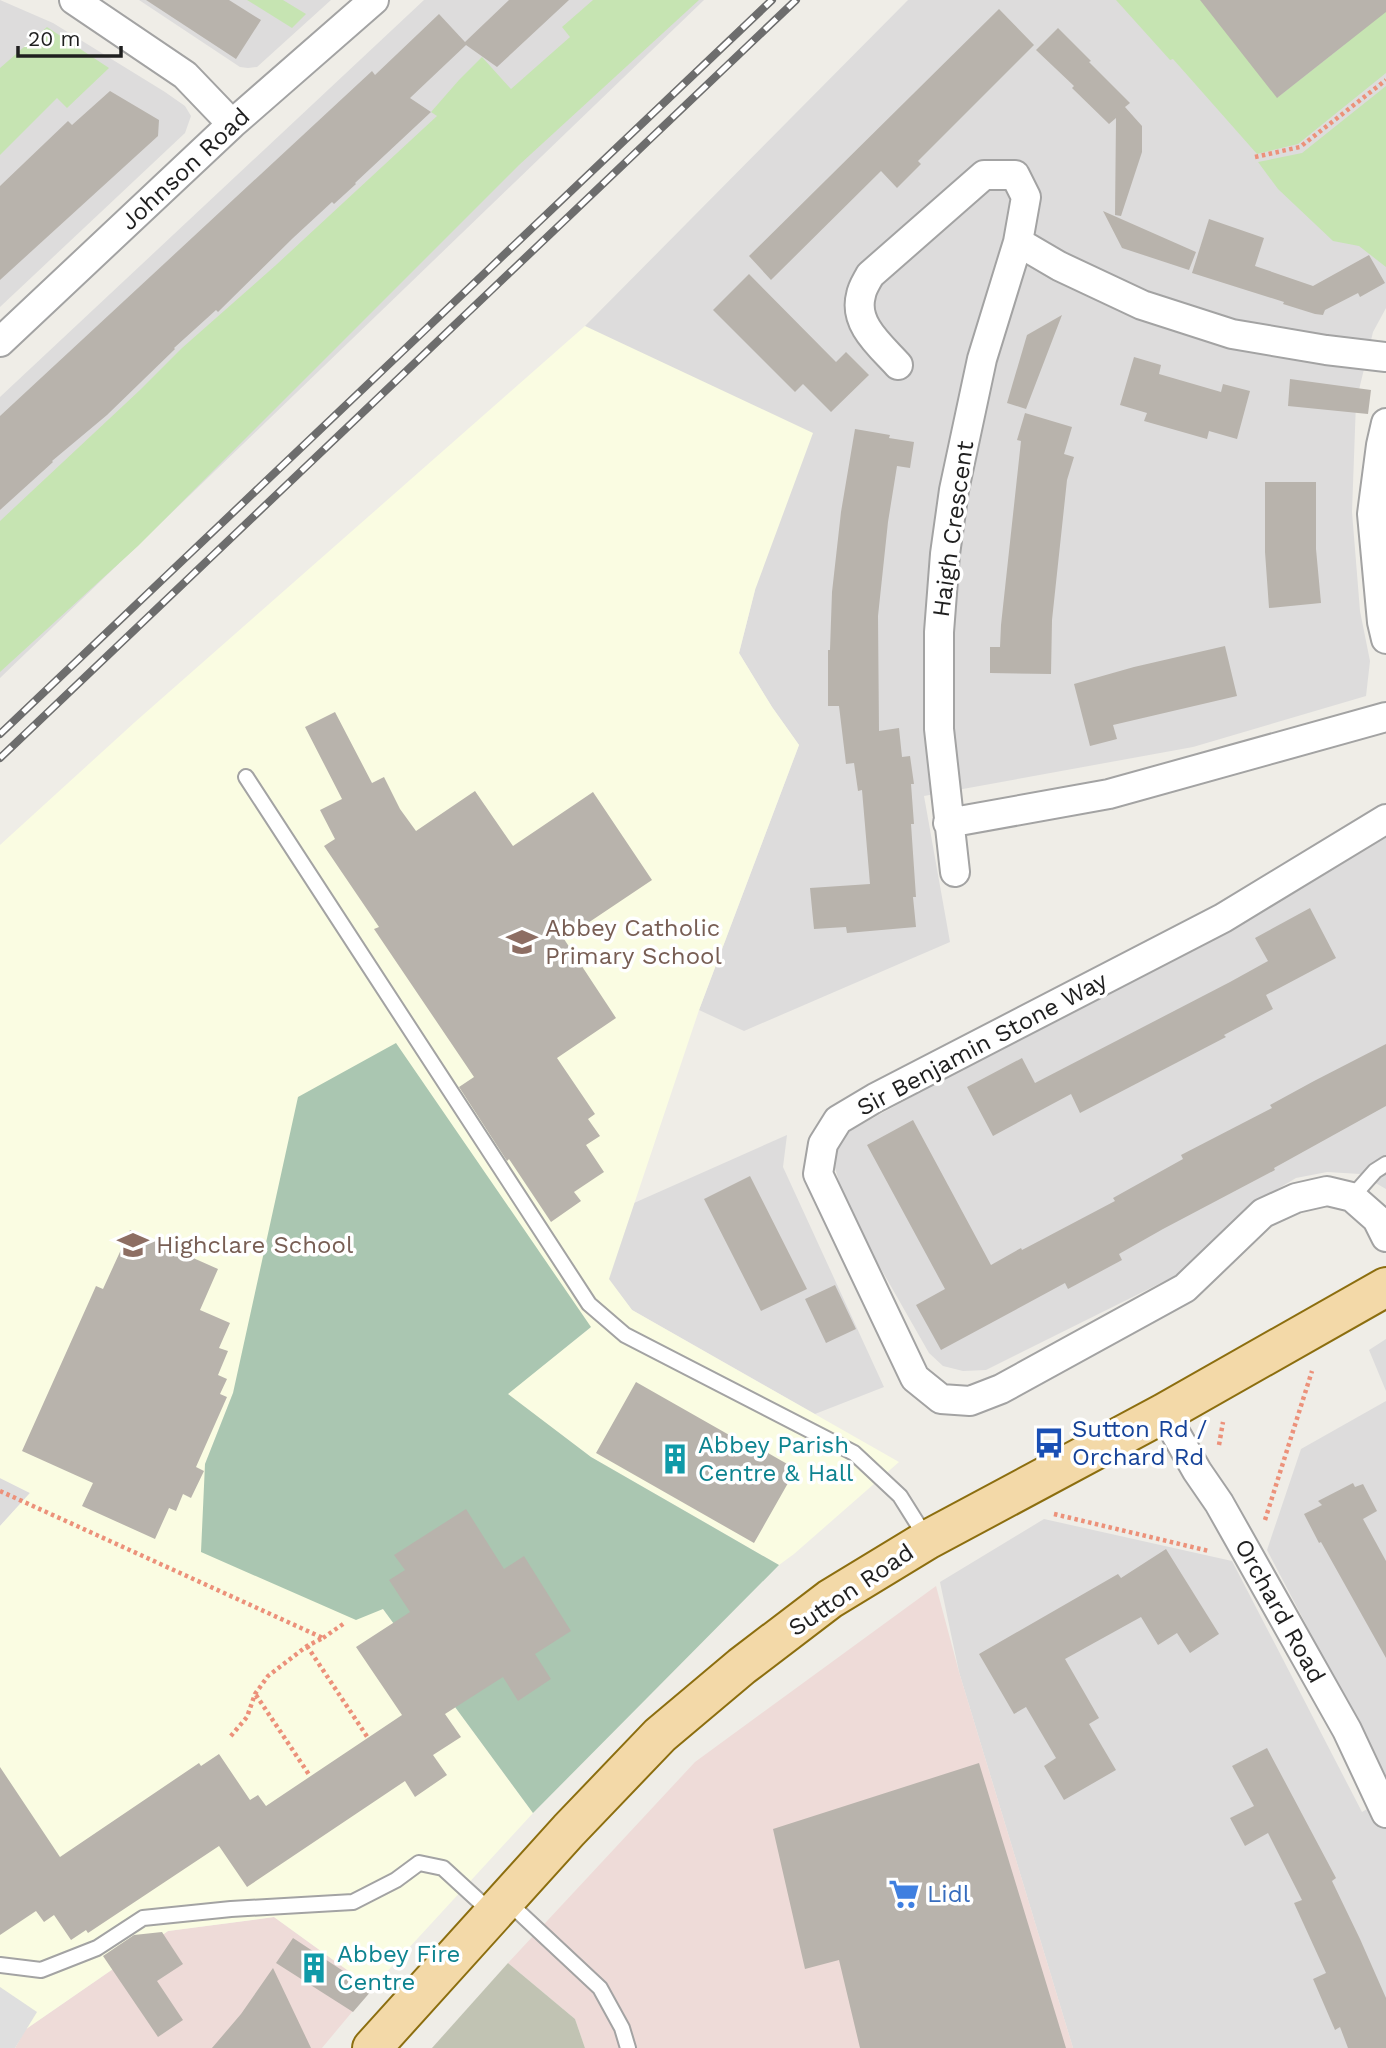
<svg xmlns="http://www.w3.org/2000/svg" width="1386" height="2048" font-family="'Work Sans',sans-serif">
  <style>
    .residential { fill: #dddcdc }
    .commercial { fill: #eedbd8 }
    .education { fill: #fafce2 }
    .construction { fill: #c1c3b3 }
    .grass { fill: #c6e4b2 }
    .cemetery { fill: #aac6b1 }
    .parking { fill: #dfdfdf }
    .building { fill: #b8b3ac }
    .lines { fill: none; stroke-linecap: round; stroke-linejoin: round }
    .service-casing { stroke: #a3a3a3; stroke-width: 18 }
    .minor-casing { stroke: #a3a3a3; stroke-width: 32 }
    .primary-casing { stroke: #8c6e0f; stroke-width: 42 }
    .path { stroke: #ec917a; stroke-width: 4.5; stroke-dasharray: 3.5 3.5; stroke-linecap: butt }
    .service { stroke: #fff; stroke-width: 14 }
    .minor { stroke: #fff; stroke-width: 28 }
    .primary { stroke: #f3d9a8; stroke-width: 38 }
    .rail-casing { stroke: #6d6d6d; stroke-width: 8 }
    .rail { stroke: #fff; stroke-width: 5; stroke-dasharray: 16; stroke-linecap: butt }
    .labels { text-anchor: middle; dominant-baseline: central; stroke-width: 7; stroke-linejoin: round; paint-order: stroke }
    .street-label { font-size: 24px; fill: #1f1f1f; stroke: #fff }
    .education-label { font-size: 24px; fill: #785e54; stroke: #fff; text-anchor: start }
    .transit-label { font-size: 24px; fill: #164399; stroke: #fff; text-anchor: start }
    .culture-label { font-size: 24px; fill: #0d838f; stroke: #fff; text-anchor: start }
    .shop-label { font-size: 24px; fill: #366cbe; stroke: #fff; text-anchor: start }
  </style>
  <rect width="100%" height="100%" fill="#efede7"/>
  <!-- residential -->
  <path class="residential" d="M0,0l53,23 112,69 20,14 6,10 -6,17 -185,174z
    M139,0h192l-74,67 -9,1 -8,-1z
    M424,0h280l-704,678v-281z
    M908,0h478v308l-13,24 -17,70 -4,110 8,99 10,50 -4,35 -173,51 -269,49 26,146 -206,89 -45,-21 100,-265 -27,-38 -33,-54 16,-63 -170,-264z
    M1386,836v353l-26,-15 -33,-2 -31,6 -47,28 -54,60 -209,104 -23,1 -20,-5 -14,-13 -81,-142 -16,-53 12,-24z
    M787,1135l-4,32 101,220 -69,27 -183,-104 -24,-31 26,-76z
    M1386,1339v52l-17,-41z
    M1386,1401v376l-119,-227 34,-101z
    M0,1478l30,15 -30,33z
    M1044,1519l188,42 130,251 24,-14v250h-313l-114,-376 -19,-90z"/>
  <!-- commercial -->
  <path class="commercial" d="M936,1586l23,86 114,376h-488l-10,-29 -67,-56 187,-201z
    M274,1917l98,71 -50,60h-307l10,-18 4,-3 139,-96z"/>
  <!-- education -->
  <path class="education" d="M585,326l228,107 -58,157 -16,63 33,54 27,38 -100,265 -90,269 23,31 267,152 -105,92 -15,11 -188,-108 -84,-63 83,-66 -357,65 -28,71 178,145 150,204 -161,175 -98,-71 -106,14 -139,96 -4,3 -10,18h-15v-522l30,-33 -30,-15v-633l135,-123z"/>
  <!-- construction -->
  <path class="construction" d="M508,1963l67,56 10,29h-153z"/>
  <!-- grass -->
  <path class="grass" d="M247,0h36l23,14 -14,14z
    M593,0h106l-180,165 -381,381 -138,126v-151l140,-131 42,-42 94,-83 161,-149 -6,-4 28,-32 23,-23 29,32 59,-52 -8,-10z
    M1116,0h130l32,97 66,-52 42,-45v73l-88,71 -41,10 -84,-95 -3,1z
    M47,27l62,41 -42,40 -10,-10 -57,57v-87z
    M1386,86v181l-27,-21 -26,-5 -55,-52 -20,-27 44,-9z"/>
  <!-- cemetery -->
  <path class="cemetery" d="M396,1043l195,284 -83,67 83,63 188,108 -246,248 -150,-204 -27,11 -155,-68 4,-88 28,-71 65,-296z"/>
  <!-- parking -->
  <path class="parking" d="M0,1987l37,25 -22,36h-15z"/>
  <!-- building -->
  <path class="building" d="M146,0h83l32,20 -25,39z
    M509,0h60l-72,67 -31,-22 -56,53 21,14 -76,71 1,1 -22,20 -2,-2 -39,36 -75,74 -2,-2 -42,38 1,1 -68,66 -55,46 1,1 -53,48v-94l372,-345 3,4 64,-61 26,28z
    M1200,0h186v12l-109,86z
    M999,9l35,36 -116,116 3,3 -24,24 -16,-17 -110,109 -22,-24z
    M1058,28l33,33 -2,1 41,41 -5,4 17,19v26l-21,64 -6,-1 1,-97 -7,6 -37,-36 2,-2 -38,-36z
    M110,91l49,29 -1,16 -158,144v-94l68,-65 4,4z
    M1103,211l93,41 -7,18 -67,-22z
    M1209,219l55,19 -9,28 58,20 56,-31 16,28 -25,14 -2,-4 -33,17 -2,5 -8,-1 -32,-10 1,-2 -92,-29z
    M749,274l87,88 10,-10 23,23 -38,37 -28,-28 -8,8 -82,-82z
    M1062,315l-36,94 -19,-6 20,-68z
    M1134,357l27,8 -2,9 62,18 2,-8 27,7 -13,48 -28,-8 -2,8 -63,-18 3,-8 -27,-8z
    M1290,379l81,11 -3,24 -80,-8z
    M1025,413l47,14 -8,27 10,3 -7,23 -15,140 -1,54 -61,-1v-26h10l1,-22 20,-184 -4,-1z
    M855,429l35,6 -1,3 25,4 -4,26 -13,-2 -9,56 -10,94 1,115 20,-3 3,29 8,-1 4,28h-3l3,40h-3l5,73h-3l3,30 -69,6 -1,-6 -32,2 -4,-41 60,-4 -8,-94 -4,1 -4,-28 -8,1 -7,-58h-11v-56h2l2,-58 9,-80z
    M1265,482h51v67l5,54 -52,5 -4,-56z
    M1225,646l12,50 -124,29 4,14 -27,7 -16,-62 60,-17z
    M335,712l37,71 12,-6 16,32 16,22 59,-40 38,55 80,-54 59,88 -88,59 52,79 -59,40 38,56 -7,5 12,17 -14,9 18,27 -30,20 7,9 -30,21 -42,-63 -2,2 -48,-74 15,-10 -100,-148 5,-2 -55,-81 11,-7 -15,-29 22,-11 -37,-72z
    M1310,908l26,50 -70,37 7,14 -49,26 2,2 -146,76 -9,-19 -78,42 -26,-49 55,-29 13,25 195,-101 38,-21 -13,-23z
    M1386,1044v62l-112,62 1,2 -112,59 -44,25 3,6 -54,29 -3,-6 -124,67 -25,-45 29,-16 -78,-144 46,-25 78,145 30,-17 1,2 93,-49 -2,-3 70,-39 -2,-4 91,-47 -2,-3 44,-24z
    M750,1176l57,113 -46,22 -57,-112z
    M130,1230l88,39 -18,41 30,13 -11,25 9,3 -10,24 9,4 -7,15 7,3 -31,70 8,4 -13,27 -8,-4 -7,17 -7,-3 -14,31 -73,-33 11,-23 -71,-32 74,-165 7,3z
    M835,1285l21,44 -30,14 -21,-44z
    M636,1382l130,74 2,-3 28,16 -42,74 -158,-90z
    M1353,1483l2,4 8,-3 14,27 -14,8 23,42v97l-65,-116 -2,1 -15,-29 18,-9 -4,-4z
    M466,1509l38,60 20,-13 47,75 -36,23 16,25 -33,22 -15,-24 -58,37 16,23 -28,18 14,20 -32,22 -10,-16 -158,106 -28,-41 -131,87 -2,-3 -15,10 -17,-25 -10,7 -8,-11 -36,24v-168l60,90 139,-94 2,3 18,-12 31,46 8,-5 8,11 136,-91 -46,-68 54,-35 -21,-32 16,-10 -11,-15z
    M1166,1549l53,85 -29,19 -13,-20 -19,12 -17,-28 -76,42 34,59 -10,6 27,46 -52,30 -20,-34 12,-8 -30,-51 -12,7 -35,-60 139,-80 3,4z
    M1267,1748l69,130 -4,3 28,58 26,59v50h-38l-8,-21 -5,3 -22,-51 13,-6 -32,-70 8,-3 -34,-67 -23,13 -15,-28 24,-12 -22,-40z
    M979,1763l87,285h-206l-21,-88 -34,9 -32,-140z
    M162,1932l21,32 -26,17 26,39 -25,17 -55,-81 31,-21z
    M293,1938l79,52 -19,22 -77,-49z
    M273,1968l38,80h-99l29,-34z"/>
  <g class="lines">
    <!-- service casing -->
    <g class="service-casing">
      <path id="service" d="M246,777l343,527 36,31 229,118 46,43 27,43
        M1352,1197l23,-26 11,-7
        M507,1901l93,87 22,40 6,20
        M0,1965l41,5 56,-22 46,-30 88,-9 122,-7 43,-22 23,-17 24,5 48,44"/>
    </g>
    <!-- minor casing -->
    <g class="minor-casing">
      <path id="minor" d="M74,0l111,75 47,49
        M1018,242l41,24 83,39 90,29 94,16 60,7
        M0,342l232,-218 142,-124
        M898,365c-17,-19 -45,-41 -37,-70 1,-7 6,-14 9,-20l114,-100h31l11,22 -8,45 -36,117 -28,131 -9,64 -6,78v97l16,143
        M1386,423l-5,22 -9,69 10,108 4,17
        M1386,819l-163,99 -348,180 -37,22 -15,24 -5,30 97,204 26,21 29,2 31,-12 184,-101 78,-75 33,-15 31,-7 25,6 25,22 9,18
        M948,823l161,-29 277,-77
        M1164,1413l33,58 22,32 128,227 39,83"/>
    </g>
    <!-- primary casing -->
    <g class="primary-casing">
      <path id="primary" d="M372,2048l197,-218 91,-95 82,-69 88,-67 97,-59 237,-127 222,-126"/>
    </g>
    <!-- path -->
    <path class="path" d="M1255,157l45,-10 86,-67
      M1219,1445l4,-23
      M0,1491l323,147 -16,8 -39,30 -13,18 -8,23 -17,20
      M1054,1514l155,37
      M1265,1520l47,-149
      M323,1638l23,-16
      M307,1646l61,92
      M256,1695l54,81"/>
    <!-- service -->
    <use href="#service" class="service"/>
    <!-- minor -->
    <use href="#minor" class="minor"/>
    <!-- primary -->
    <use href="#primary" class="primary"/>
    <!-- rail casing -->
    <g class="rail-casing">
      <path id="rail" d="M0,734l772,-734
        M0,758l796,-758"/>
    </g>
    <!-- rail -->
    <use href="#rail" class="rail"/>
  </g>
  <!-- icons -->
  <defs>
    <g id="school-bare" transform="scale(2.415)"><path d="M0-5L7-2L0 1L-7-2ZM-4 1L0 2.5L4 1V4Q0 6-4 4Z" fill="#8d6e63" stroke="#fff" stroke-width="2.5" paint-order="stroke"/></g>
    <g id="bus-bare" transform="scale(2.415)"><path d="M-5-6H5V4H4V6H2V4H-2V6H-4V4H-5ZM-3.5-4V0h7V-4ZM-3.5 1.2v1.5H-2V1.2ZM2 1.2v1.5H3.5V1.2Z" fill="#1a4fb4" stroke="#fff" stroke-width="2.5" paint-order="stroke"/></g>
    <g id="building-bare" transform="scale(2.415)"><path d="M-4-6H4V6H1V3H-1V6H-4ZM-2.5-4.3h1.7v1.8h-1.7ZM.8-4.3h1.7v1.8H.8ZM-2.5-1h1.7V.8h-1.7ZM.8-1h1.7V.8H.8Z" fill="#0f9aa8" stroke="#fff" stroke-width="2.5" paint-order="stroke"/></g>
    <g id="supermarket-bare" transform="scale(2.415)"><path d="M-6-5.5h2.5l.6 2H6L4.5 2H-2.5L-4.4-4H-6ZM-1.5 3.2a1.3 1.3 0 1 0 .1 0ZM3 3.2a1.3 1.3 0 1 0 .1 0Z" fill="#3f7fe0" stroke="#fff" stroke-width="2.5" paint-order="stroke"/></g>
  </defs>
  <g fill-rule="evenodd">
    <use href="#school-bare" x="522" y="942"/>
    <use href="#school-bare" x="133" y="1245"/>
    <use href="#bus-bare" x="1049" y="1443"/>
    <use href="#building-bare" x="675" y="1459"/>
    <use href="#supermarket-bare" x="904" y="1894"/>
    <use href="#building-bare" x="314" y="1968"/>
  </g>
  <g class="labels">
    <!-- street labels -->
    <g class="street-label">
      <text transform="translate(185 169) rotate(-43)">Johnson Road</text>
      <text transform="translate(953 529) rotate(-82)">Haigh Crescent</text>
      <text transform="translate(982 1044) rotate(-28)">Sir Benjamin Stone Way</text>
      <text transform="translate(851 1590) rotate(-34)">Sutton Road</text>
      <text transform="translate(1280 1611) rotate(61)">Orchard Road</text>
    </g>
    <!-- education labels -->
    <g class="education-label">
      <text x="545" y="928">Abbey Catholic<tspan x="545" dy="28">Primary School</tspan></text>
      <text x="156" y="1245">Highclare School</text>
    </g>
    <!-- transit labels -->
    <g class="transit-label">
      <text x="1072" y="1429">Sutton Rd /<tspan x="1072" dy="28">Orchard Rd</tspan></text>
    </g>
    <!-- culture labels -->
    <g class="culture-label">
      <text x="698" y="1445">Abbey Parish<tspan x="698" dy="28">Centre &amp; Hall</tspan></text>
      <text x="337" y="1954">Abbey Fire<tspan x="337" dy="28">Centre</tspan></text>
    </g>
    <!-- shop labels -->
    <g class="shop-label">
      <text x="927" y="1894">Lidl</text>
    </g>
  </g>
  <!-- scale -->
  <path d="M18 46v10h103v-10" fill="none" stroke="#1f1f1f" stroke-width="3.5"/>
  <text x="28" y="46" font-size="21" fill="#1f1f1f" stroke="#ffffff" stroke-width="5" paint-order="stroke">20 m</text>
</svg>
